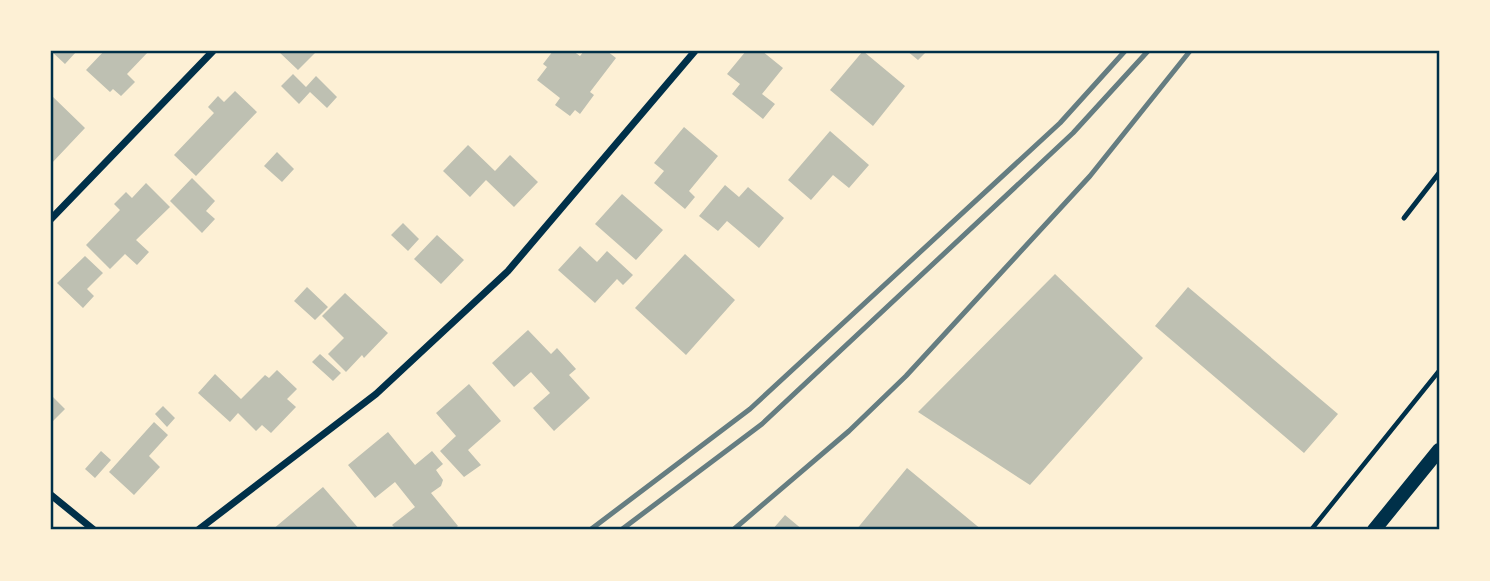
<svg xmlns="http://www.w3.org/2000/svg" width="1490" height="581" font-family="'Fira Sans Condensed',sans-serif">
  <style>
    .building { fill: #bec0b2 }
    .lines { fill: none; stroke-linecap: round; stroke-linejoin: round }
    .path { stroke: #003049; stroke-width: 4.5 }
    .service { stroke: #003049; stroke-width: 5 }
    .minor { stroke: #003049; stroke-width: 7 }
    .secondary { stroke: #003049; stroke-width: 14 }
    .rail { stroke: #657d81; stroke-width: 5 }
    .neatline { fill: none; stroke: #003049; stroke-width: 2.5 }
  </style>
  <rect width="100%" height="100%" fill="#fdf0d5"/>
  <!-- building -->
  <path class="building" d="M51,51h24l1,1 -11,12z
    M104,51h45l-22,23 8,8 -14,14 -8,-7 -3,3 -24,-22z
    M278,51h39l-19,19z
    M553,51h20l7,5 4,-5h23l9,7 -26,34 4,3 -14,19 -5,-4 -5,6 -15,-11 5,-7 -23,-18 10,-13 -4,-3z
    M746,51h16l21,17 -21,26 13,10 -12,15 -31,-25 8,-10 -13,-10z
    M863,51l42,35 -32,40 -43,-36z
    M907,51h20l-9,9z
    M293,74l13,13 10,-11 21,21 -10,11 -17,-16 -11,12 -18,-18z
    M235,91l22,21 -61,64 -22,-21 40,-42 -6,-6 10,-11 6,6z
    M51,95l34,33 -34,36z
    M684,127l34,29 -29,35 6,6 -10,12 -31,-26 10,-12 -10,-8z
    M830,131l39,34 -20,23 -16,-13 -22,25 -23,-20z
    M468,145l27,26 15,-16 28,27 -24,25 -28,-27 -16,17 -27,-26z
    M277,152l17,17 -12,13 -18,-16z
    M192,178l23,23 -9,10 9,8 -13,14 -32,-32z
    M146,183l24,24 -34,33 13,12 -12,13 -12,-11 -15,15 -24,-24 34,-35 -6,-6 12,-12 6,6z
    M725,185l14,12 9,-10 36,31 -25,30 -32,-27 -9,10 -19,-15z
    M622,194l41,36 -27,30 -41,-36z
    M403,223l16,16 -11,12 -17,-16z
    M437,235l27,25 -23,24 -27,-25z
    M580,246l17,16 10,-11 26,24 -10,10 -6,-6 -22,24 -37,-33z
    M685,254l50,46 -49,55 -51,-47z
    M85,256l18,17 -16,16 7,7 -11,12 -26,-25z
    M1055,274l88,84 -113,127 -112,-73z
    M307,287l21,20 -13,13 -21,-19z
    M1188,287l150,127 -34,39 -149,-127z
    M345,293l43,40 -24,25 -2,-3 -16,17 -18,-18 16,-16 -22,-22z
    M528,330l23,24 6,-6 19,21 -7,6 21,23 -36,33 -21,-23 17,-15 -19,-21 -17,15 -22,-24z
    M320,354l21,19 -8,8 -21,-19z
    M277,370l20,19 -10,10 9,8 -25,26 -9,-8 -6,6 -18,-18 -8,9 -32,-29 17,-19 26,25 24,-24 4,3z
    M469,384l32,37 -33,29 13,15 -17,12 -24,-26 16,-15 -20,-23z
    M53,397l12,12 -14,14v-24z
    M163,406l12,12 -8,9 -12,-13z
    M154,422l14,13 -19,21 11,11 -26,28 -25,-23z
    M388,432l27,33 17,-14 11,13 -7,6 7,10 -2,6 -10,7 27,33 -5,4h-56l-5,-5 23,-18 -20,-25 -20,16 -27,-33z
    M101,451l10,9 -16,18 -10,-9z
    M907,468l75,62h-126z
    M323,487l37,43h-88z
    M785,515l18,15h-31z"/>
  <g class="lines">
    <!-- path -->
    <path class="path" d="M1311,530l128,-159"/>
    <!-- service -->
    <path class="service" d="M1404,218l35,-45"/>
    <!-- minor -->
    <path class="minor" d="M51,219l162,-168
      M51,495l43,35
      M198,530l178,-136 132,-123 187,-220"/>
    <!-- secondary -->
    <path class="secondary" d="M1374,530l65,-80"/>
    <!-- rail -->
    <path class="rail" d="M590,530l160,-121 310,-286 65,-72
      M621,530l141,-106 311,-291 75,-82
      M733,530l116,-99 57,-55 184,-200 100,-125"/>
  </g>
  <!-- border -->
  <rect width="1490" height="581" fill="none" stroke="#fdf0d5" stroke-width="105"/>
  <rect x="52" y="52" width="1386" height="476" class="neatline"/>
</svg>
